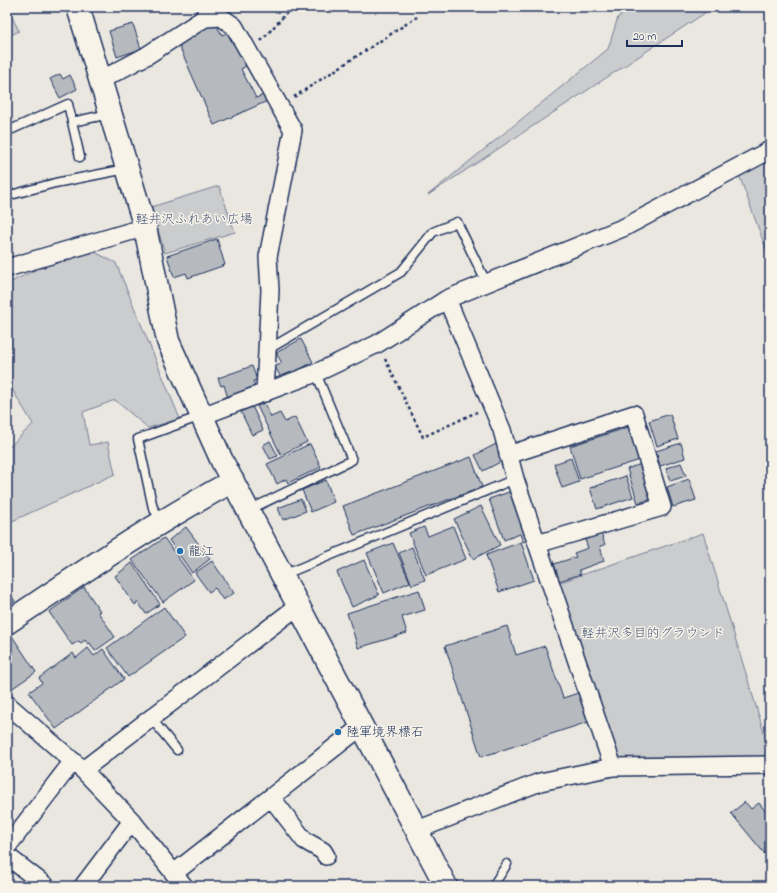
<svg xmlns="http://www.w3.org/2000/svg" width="777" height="893" font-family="'Indie Flower','Klee One',sans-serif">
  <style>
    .green { fill: #cbcccd; stroke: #737e96 }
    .building { fill: #b6babf; stroke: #1b2f5e }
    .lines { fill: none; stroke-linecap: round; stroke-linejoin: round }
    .lane-casing { stroke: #1b2f5e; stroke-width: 11 }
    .street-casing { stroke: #1b2f5e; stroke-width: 20 }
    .secondary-casing { stroke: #1b2f5e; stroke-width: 25 }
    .path { stroke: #1b2f5e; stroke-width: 2.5; stroke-dasharray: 3 3; stroke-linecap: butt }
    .lane { stroke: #f7f3e8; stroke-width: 8 }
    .street { stroke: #f7f3e8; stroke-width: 17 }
    .secondary { stroke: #f7f3e8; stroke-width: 22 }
    .poi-dot { fill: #1f6fb2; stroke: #f7f3e8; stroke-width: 1.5 }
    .labels { text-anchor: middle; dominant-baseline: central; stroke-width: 3; stroke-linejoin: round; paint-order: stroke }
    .park-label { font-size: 13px; fill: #47567a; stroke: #f7f3e8 }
    .poi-label { font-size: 13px; fill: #1b2f5e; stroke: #f7f3e8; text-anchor: start }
  </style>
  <rect width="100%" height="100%" fill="#eae7e0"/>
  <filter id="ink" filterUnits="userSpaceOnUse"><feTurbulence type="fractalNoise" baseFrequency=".025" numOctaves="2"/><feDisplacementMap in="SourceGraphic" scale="8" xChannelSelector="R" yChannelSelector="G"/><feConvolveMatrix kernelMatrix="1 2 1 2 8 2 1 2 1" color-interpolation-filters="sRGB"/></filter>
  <g filter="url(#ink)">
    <!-- green -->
    <path class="green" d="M7,7l12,24 -12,6z
      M634,7h80l-286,188 180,-146 10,-32z
      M770,156v104l-31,-85z
      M219,186l16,46 -70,21 -14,-46z
      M83,246l33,17 64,156 -32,9 -33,-28 -32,12 6,33 19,-3 7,32 -107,49 -1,-74 26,-25 -26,-43v-97z
      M703,533l67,219v5l-151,7 -64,-180z"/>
    <!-- building -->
    <path class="building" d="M214,21l8,14 11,-5 28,48 -6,4 -9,-16 -5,3 15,29 13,-5 3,6 -58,26 -37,-84z
      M133,24l8,25 -24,8 -8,-26z
      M60,74l3,5 7,-4 7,14 -17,9 -10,-19z
      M217,239l8,26 -37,13 -2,-5 -12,4 -7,-21z
      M301,339l12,23 -31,17 -7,-12 7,-4 -6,-10z
      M252,366l5,14 -4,1 3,7 -28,10 -4,-13 -3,1 -3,-8z
      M264,403l7,14 9,-4 5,9 10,-5 12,25 -26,13 -24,-49z
      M252,406l11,24 -11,5 -11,-23z
      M670,414l8,25 -21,7 -8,-25z
      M632,426l11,33 -63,20 -10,-33z
      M270,441l8,15 -8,3 -7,-14z
      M498,443l8,16 -23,12 -8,-16z
      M681,443l4,15 -25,8 -4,-15z
      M310,444l11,23 -33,16 -2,-4 -9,5 -10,-20z
      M471,457l11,30 -128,48 -11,-29z
      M571,458l8,24 -17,6 -8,-24z
      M644,463l11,35 -17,5 -11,-34z
      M681,463l5,13 -16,5 -4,-13z
      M626,476l7,21 -36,12 -7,-21z
      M689,479l7,21 -23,7 -6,-20z
      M326,480l8,22 -23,10 -9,-22z
      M512,491l18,49 -7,2 -3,-8 -16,6 -15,-41z
      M301,499l5,12 -23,9 -5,-12z
      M481,506l19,39 -27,14 -19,-40z
      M453,526l13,33 -40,16 -17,-42 15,-6 4,9z
      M186,527l24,32 -18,14 -23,-33z
      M601,532l4,13 -5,1 4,15 -25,9 2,4 -22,7 -5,-17 22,-7 -2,-4 14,-5 -4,-11z
      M164,538l30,42 -31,22 -31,-42z
      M521,542l13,38 -35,12 -13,-37z
      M393,543l17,39 -26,11 -17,-40z
      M412,547l13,33 -13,5 -13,-32z
      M364,560l15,35 -27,12 -15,-35z
      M212,561l22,32 -11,7 -8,-12 -6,4 -14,-19z
      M132,563l28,41 -14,10 -8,-12 -3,3 -20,-29z
      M84,587l16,24 -2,1 17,25 -20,14 -5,-8 -2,1 -3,-4 -4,3 -2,-2 -7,4 -23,-33z
      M7,589l8,12 -8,5z
      M419,590l6,20 -23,7 5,16 -49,15 -11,-35z
      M164,607l21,30 -57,40 -21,-29z
      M507,626l9,29 29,-9 18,52 15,-5 10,29 -107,35 -36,-111z
      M12,636l24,36 -29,20v-52z
      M88,648l6,8 9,-7 21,30 -68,50 -27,-37 13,-9 -3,-5 34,-25 3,5z
      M745,802l6,7 8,-6 11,14 -1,42 -38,-46z"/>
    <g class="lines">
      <!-- lane casing -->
      <g class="lane-casing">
        <path id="lane" d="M72,122l37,-8
          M8,131l60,-27 12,53
          M7,196l48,-13 71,-14
          M267,350l134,-78 32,-40 24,-10 30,62
          M249,510l103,-50 -36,-87
          M162,521l-9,-13 -15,-69 63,-23
          M283,575l232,-96
          M151,718l26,32
          M493,886l14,-22"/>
      </g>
      <!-- street casing -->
      <g class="street-casing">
        <path id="street" d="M206,7v11l15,-1 13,9 59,104 -25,127 2,33 -5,103
          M99,81l47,-25 68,-44
          M7,268l125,-37
          M447,299l55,131 13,49 98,288
          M202,416l114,-43 61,-29 70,-45 178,-72 145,-77
          M508,455l126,-41 28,93 -125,37
          M7,704l76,66 49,51 52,65
          M83,770l215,-164
          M271,797l33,43 19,11 3,5
          M417,830l123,-48 73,-15 157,-2
          M7,847l66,-86
          M7,856l39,30
          M174,873l188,-147
          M83,886l49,-65"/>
      </g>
      <!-- secondary casing -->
      <g class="secondary-casing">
        <path id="secondary" d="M78,7l67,220 23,114 54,120 224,425
          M7,623c74,-50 148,-100 226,-142"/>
      </g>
      <!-- path -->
      <path class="path" d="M261,41l31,-34
        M294,97l123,-80
        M385,359l38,78 54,-25"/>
      <!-- lane -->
      <use href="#lane" class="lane"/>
      <!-- street -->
      <use href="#street" class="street"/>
      <!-- secondary -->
      <use href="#secondary" class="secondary"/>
    </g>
  </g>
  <!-- markers -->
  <g class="poi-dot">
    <circle cx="180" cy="551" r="4"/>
    <circle cx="338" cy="732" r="4"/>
  </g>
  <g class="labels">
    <!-- park labels -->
    <g class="park-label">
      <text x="194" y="219">軽井沢ふれあい広場</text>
      <text x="653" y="633">軽井沢多目的グラウンド</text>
    </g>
    <!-- poi labels -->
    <g class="poi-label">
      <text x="188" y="551">龍江</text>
      <text x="346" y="732">陸軍境界標石</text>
    </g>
  </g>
  <!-- margin -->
  <rect width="777" height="893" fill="none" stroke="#f7f3e8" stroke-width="24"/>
  <rect x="12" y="12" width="753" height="869" fill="none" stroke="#1b2f5e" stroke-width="1.5" filter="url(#ink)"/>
  <!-- scale -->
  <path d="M627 40v6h55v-6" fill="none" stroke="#1b2f5e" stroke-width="2"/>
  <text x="633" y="40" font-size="12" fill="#1b2f5e" stroke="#f7f3e8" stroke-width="3" paint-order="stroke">20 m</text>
</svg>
